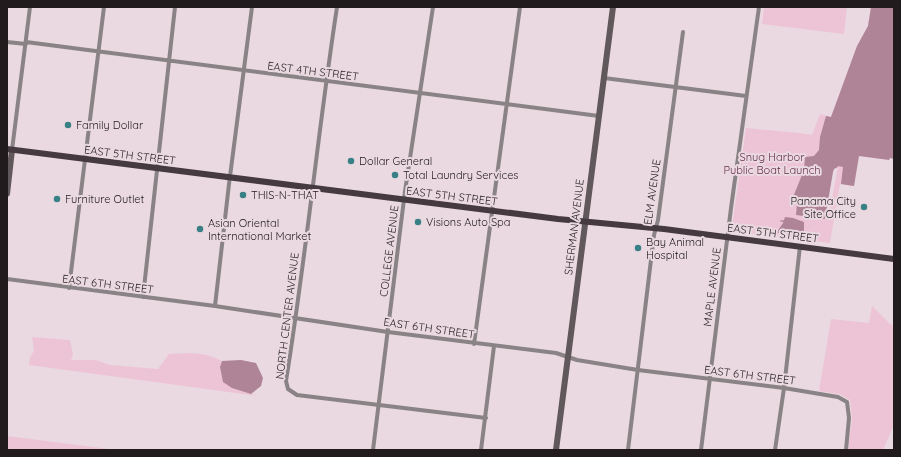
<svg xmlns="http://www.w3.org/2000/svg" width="901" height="457" font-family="Quicksand,sans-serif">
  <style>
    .green { fill: #edc4d5 }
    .water { fill: #ae8496 }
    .pier { fill: #ead9e0 }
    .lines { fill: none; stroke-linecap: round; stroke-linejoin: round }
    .stream { stroke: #ae8496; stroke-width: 1.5 }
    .street { stroke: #8a8385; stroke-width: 4 }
    .secondary { stroke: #61585c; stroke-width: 6 }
    .primary { stroke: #453a3f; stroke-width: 6 }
    .poi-dot { fill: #388085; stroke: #ead9e0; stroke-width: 1.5 }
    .labels { text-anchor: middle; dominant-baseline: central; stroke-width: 4; stroke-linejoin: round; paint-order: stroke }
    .street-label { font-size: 11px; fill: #211b1d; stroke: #ead9e0 }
    .poi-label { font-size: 11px; fill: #211b1d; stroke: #ead9e0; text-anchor: start }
    .park-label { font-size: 11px; fill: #662f49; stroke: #ead9e0 }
  </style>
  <rect width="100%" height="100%" fill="#ead9e0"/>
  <!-- green -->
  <path class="green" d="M764,7h83l-3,27 -82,-10z
    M871,7h23l-75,153 -14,-3c-1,20 -7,39 -9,58l28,4 2,-1 11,-51 4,-10 11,29 -12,-2 -10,59 -90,-11c-6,-3 -7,-5 -7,-12l13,-92 53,5 13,2 8,-21 11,3 26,-71 11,-20z
    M872,306l17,17 5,3v99l-11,25h-35l4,-32 -2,-18 -11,-6 -20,-3 12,-72 38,4z
    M32,337l38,3 3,14 -2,6h25l14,5 48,4 11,-15c19,-1 35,-3 53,7l-2,6 25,25 13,4 -229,-31 1,-8 4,-6z
    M7,436l110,14h-110z"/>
  <!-- water -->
  <path class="water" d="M871,7h23v152l-4,-1 -1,2 -30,-4 -5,30 -13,-2 2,-17 -5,-1 -1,3 -2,1 -9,48 -2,1 -28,-4 1,-12 -6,-1 13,-32 1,-13 9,-1 5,-6 1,-13 6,-21 5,1 26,-71 11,-20z
    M785,217l8,1 11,4v10l-3,3 -24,-2v-1l6,-9z
    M241,360l15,3 7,15 -2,8 -10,8 -19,-6 -9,-6 -3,-15 2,-6z"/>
  <!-- pier -->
  <path class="pier" d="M838,167l-9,47 -1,3 -3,2 8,-47 1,-3z"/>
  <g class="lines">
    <!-- stream -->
    <path class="stream" d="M781,221h3"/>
    <!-- street -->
    <path class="street" d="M337,7c-19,124 -31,250 -51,374l2,8 9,6 189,23
      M7,42l19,2
      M26,42l573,74
      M604,78l142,18
      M12,150l18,-143
      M7,279l208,27 173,26 168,21 21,7 61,10 146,18 54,9 9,5 2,16 -3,32
      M69,288l35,-281
      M143,297l32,-290
      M215,306l14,-122 23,-177
      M474,344l46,-337
      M373,450l32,-259 28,-184
      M481,450l13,-104
      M628,450l26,-215 4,-15 25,-188
      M701,450l30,-242 28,-201
      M775,450l9,-62 16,-142"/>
    <!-- secondary -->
    <path class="secondary" d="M7,194l5,-44
      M556,450l57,-443"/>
    <!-- primary -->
    <path class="primary" d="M7,149l551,70 106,10 230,30"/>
  </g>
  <!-- markers -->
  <g class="poi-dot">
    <circle cx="68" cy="125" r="4"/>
    <circle cx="351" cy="161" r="4"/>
    <circle cx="395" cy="175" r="4"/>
    <circle cx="243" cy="195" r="4"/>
    <circle cx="57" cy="199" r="4"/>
    <circle cx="864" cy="207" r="4"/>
    <circle cx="418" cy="222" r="4"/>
    <circle cx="200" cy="229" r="4"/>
    <circle cx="638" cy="248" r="4"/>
  </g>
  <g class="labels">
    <!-- street labels -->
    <g class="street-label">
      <text transform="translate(313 71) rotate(7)">EAST 4TH STREET</text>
      <text transform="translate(130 155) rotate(7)">EAST 5TH STREET</text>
      <text transform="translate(652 192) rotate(-82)">ELM AVENUE</text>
      <text transform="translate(452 196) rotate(7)">EAST 5TH STREET</text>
      <text transform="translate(574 227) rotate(-83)">SHERMAN AVENUE</text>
      <text transform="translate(773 233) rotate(7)">EAST 5TH STREET</text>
      <text transform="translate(389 251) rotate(-83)">COLLEGE AVENUE</text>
      <text transform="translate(108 284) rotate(7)">EAST 6TH STREET</text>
      <text transform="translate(712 287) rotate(-83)">MAPLE AVENUE</text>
      <text transform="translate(287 316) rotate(-83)">NORTH CENTER AVENUE</text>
      <text transform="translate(429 328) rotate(8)">EAST 6TH STREET</text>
      <text transform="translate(750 375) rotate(7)">EAST 6TH STREET</text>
    </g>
    <!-- poi labels -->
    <g class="poi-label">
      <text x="76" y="125">Family Dollar</text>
      <text x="359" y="161">Dollar General</text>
      <text x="403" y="175">Total Laundry Services</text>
      <text x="251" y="195">THIS-N-THAT</text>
      <text x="65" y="199">Furniture Outlet</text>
      <text x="856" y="201" text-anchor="end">Panama City<tspan x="856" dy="13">Site Office</tspan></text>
      <text x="426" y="222">Visions Auto Spa</text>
      <text x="208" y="223">Asian Oriental<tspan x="208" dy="13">International Market</tspan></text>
      <text x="646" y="242">Bay Animal<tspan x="646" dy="13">Hospital</tspan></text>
    </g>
    <!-- park labels -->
    <g class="park-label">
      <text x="772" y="157">Snug Harbor<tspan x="772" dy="13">Public Boat Launch</tspan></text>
    </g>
  </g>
  <!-- border -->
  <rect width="901" height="457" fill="none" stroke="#211b1d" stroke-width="16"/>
</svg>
